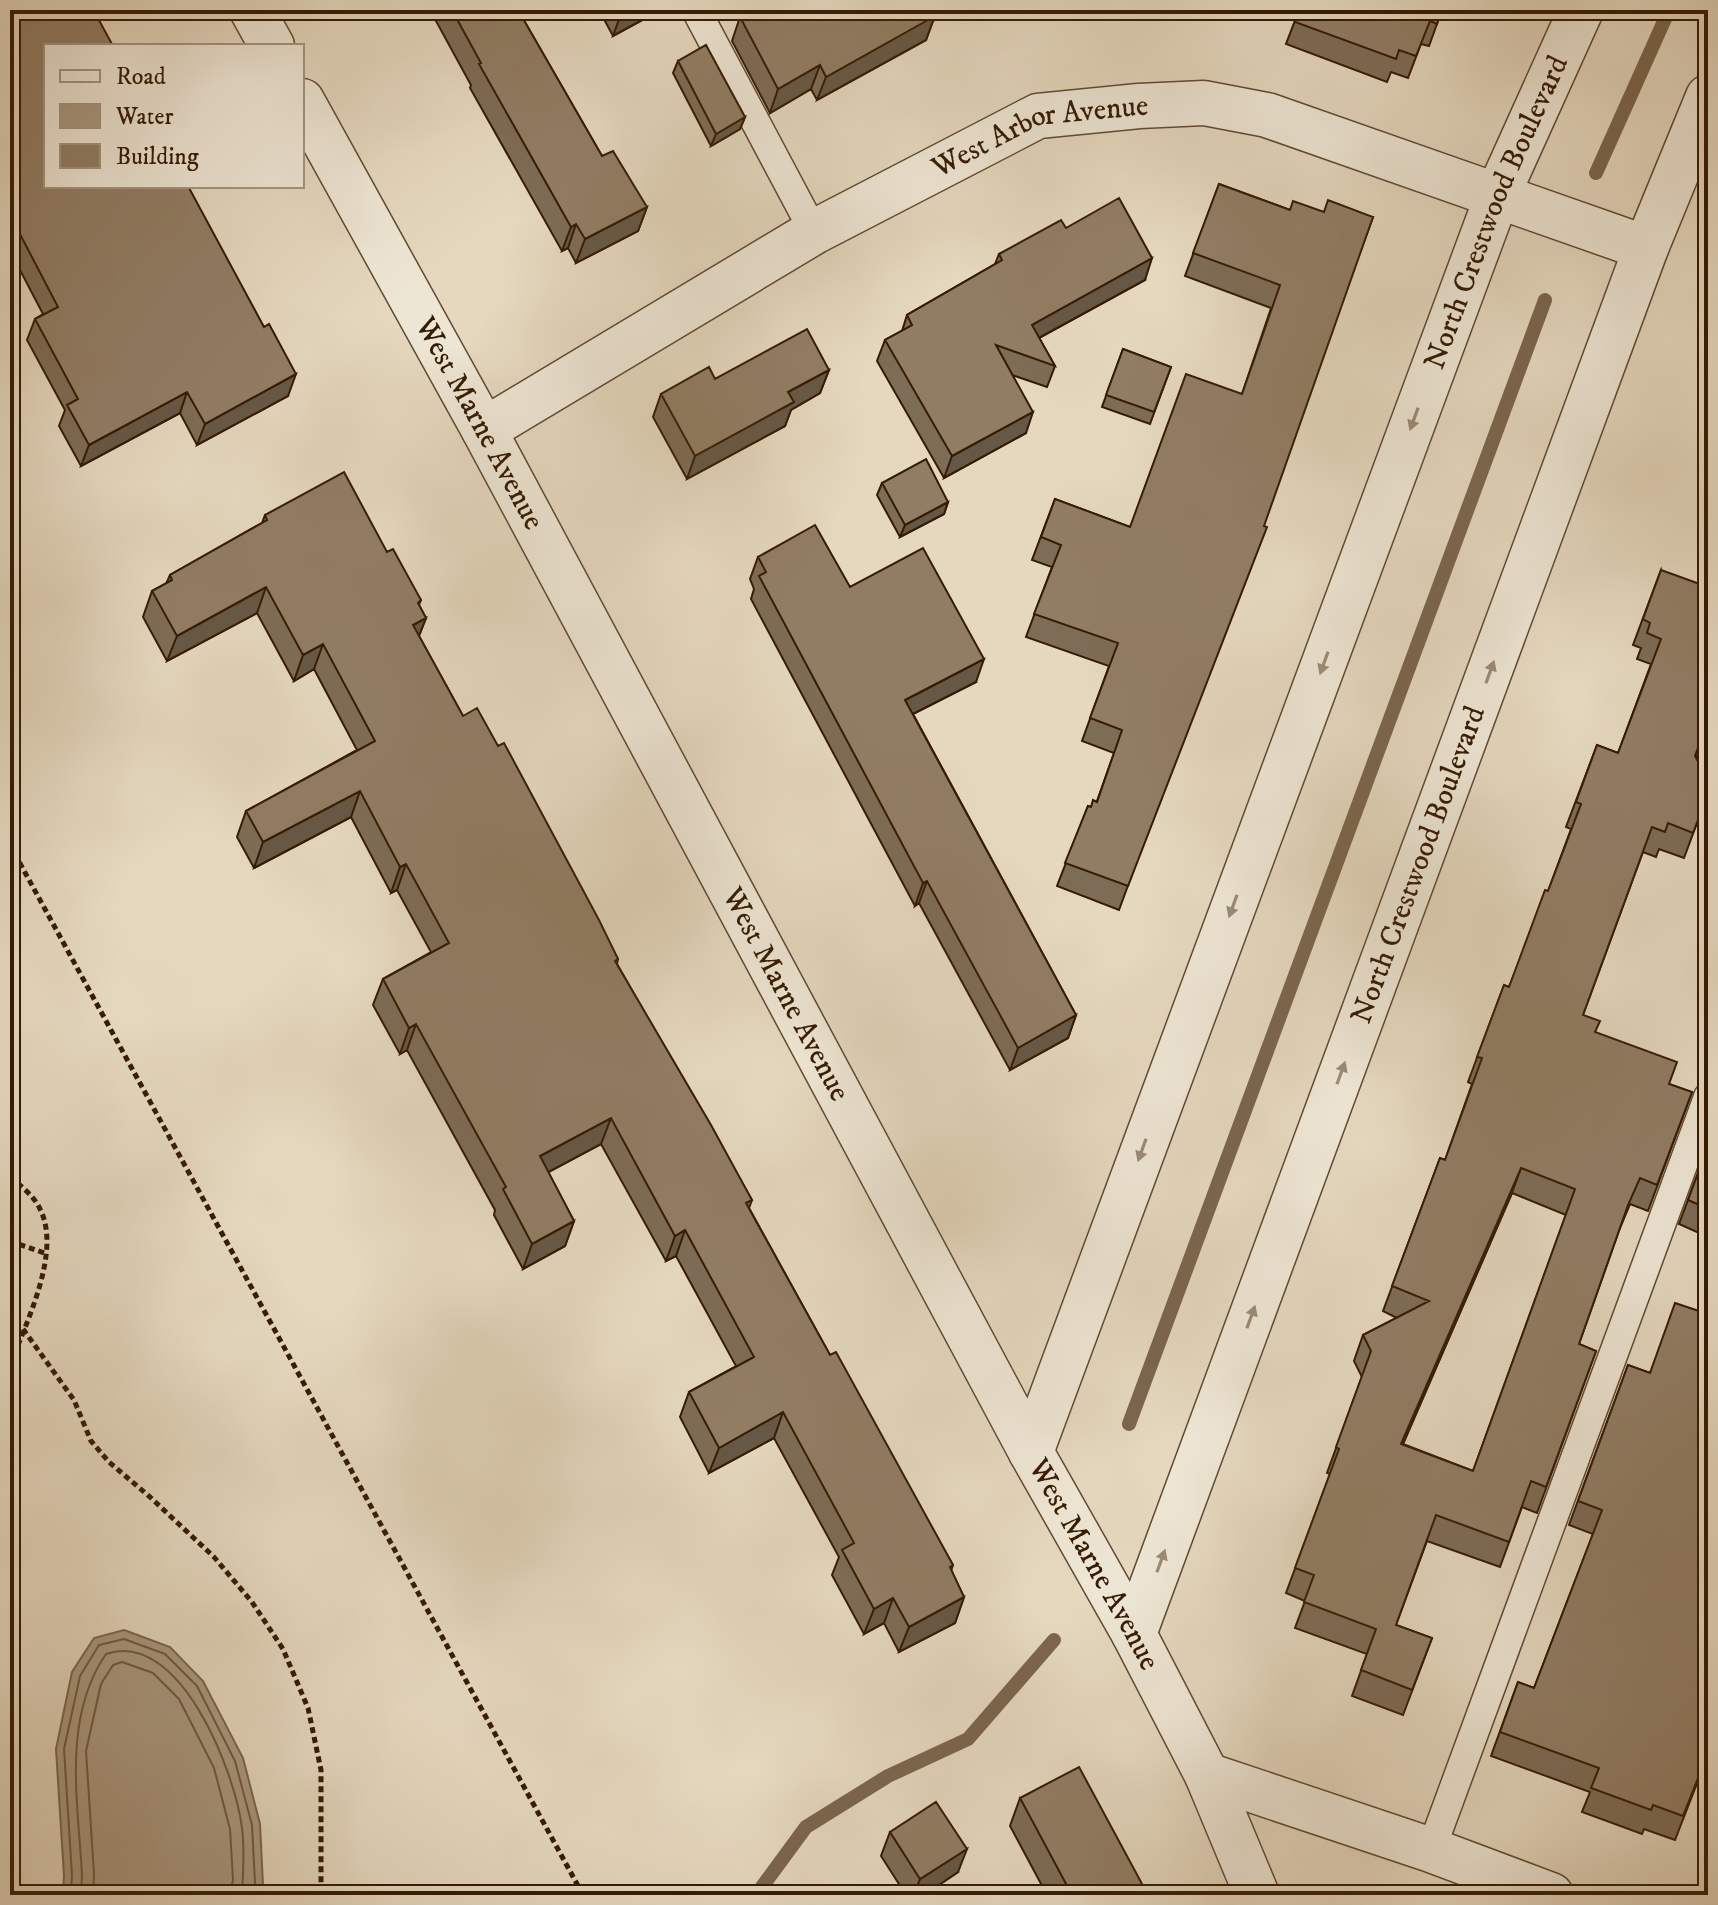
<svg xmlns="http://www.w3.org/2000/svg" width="1718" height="1905" font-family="'IM FELL DW Pica',serif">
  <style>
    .water { fill: #a9987f; stroke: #7b664d; stroke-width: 2 }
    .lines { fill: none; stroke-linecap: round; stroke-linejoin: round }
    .shore { stroke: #6f5a40; stroke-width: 2 }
    .stream { stroke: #7b664d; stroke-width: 14 }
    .service-casing { stroke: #614a31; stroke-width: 31 }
    .minor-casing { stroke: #614a31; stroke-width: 47 }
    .path { stroke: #351b02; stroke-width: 5; stroke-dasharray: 6 4; stroke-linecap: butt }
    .service { stroke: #eee6d5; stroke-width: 28 }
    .minor { stroke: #eee6d5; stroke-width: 44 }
    .wall { fill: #7d6c56; stroke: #351b02; stroke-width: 2; fill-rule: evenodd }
    .shaded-wall { fill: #665846; stroke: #351b02; stroke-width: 2 }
    .building { fill: #917d64; stroke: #351b02; stroke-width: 2; fill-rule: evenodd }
    .oneway { fill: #9b8b76 }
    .labels { text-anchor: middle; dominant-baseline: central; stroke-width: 7; stroke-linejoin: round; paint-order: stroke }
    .street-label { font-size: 30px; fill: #351b02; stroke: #eee6d5 }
  </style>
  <rect width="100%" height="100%" fill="#e5d8bf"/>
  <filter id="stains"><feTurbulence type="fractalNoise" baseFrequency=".0025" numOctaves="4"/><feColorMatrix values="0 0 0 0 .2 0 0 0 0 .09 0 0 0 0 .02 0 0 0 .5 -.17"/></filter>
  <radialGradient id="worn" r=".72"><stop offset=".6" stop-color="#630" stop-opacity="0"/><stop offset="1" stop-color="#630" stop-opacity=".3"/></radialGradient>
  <!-- water -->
  <path class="water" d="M124,1630l46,17 33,34 40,77 17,66 3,61 -4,10h-196l1,-19 -8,-127 16,-77 22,-34z"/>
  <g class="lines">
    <!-- shore -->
    <path class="shore" d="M71,1895l1,-20 -8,-126 16,-73 19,-31 25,-6 41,15 32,32 38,75 17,64 3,58 -3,12
      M81,1895l1,-20c-4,-74 -20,-157 24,-221 74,-25 129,118 136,174 3,22 1,45 0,67
      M93,1895l1,-21 -8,-123 15,-67 12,-19 9,-3 31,11 26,26 35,69 16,61 3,51 -3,15"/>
    <!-- stream -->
    <path class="stream" d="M1596,173l73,-163
      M1129,1424l416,-1124
      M756,1895l50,-68 82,-51 80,-37 86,-99"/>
    <!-- service casing -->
    <g class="service-casing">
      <path id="service" d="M696,10l118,222
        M1431,1850l277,-753"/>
    </g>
    <!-- minor casing -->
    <g class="minor-casing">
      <g id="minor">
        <path d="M252,10l20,36"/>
        <path id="s1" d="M302,101l182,329 547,1022 103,182 73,141 50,120"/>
        <path id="s2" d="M484,430l330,-198 224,-116 101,-10 65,-3 63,12 379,133"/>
        <path id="s3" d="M1031,1452l467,-1258 83,-184"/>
        <path id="s4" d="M1134,1634l512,-1386 62,-151"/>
        <path d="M1207,1775l224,75 120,45"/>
      </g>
    </g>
    <!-- path -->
    <path class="path" d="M10,845l573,1050
      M10,1177c11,9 24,19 30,32 22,43 -14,114 -30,156
      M10,1241l37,13
      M23,1329l51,71 17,41 18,21 41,35 64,60 38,45 31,47 25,59 13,62v125
      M10,1674v34"/>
    <!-- service -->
    <use href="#service" class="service"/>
    <!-- minor -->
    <use href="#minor" class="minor"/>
  </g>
  <!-- wall -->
  <path class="wall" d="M10,10l278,386 -91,49 -17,-32 -99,53 -22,-40 6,-16 -38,-70 8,-21 8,-5 -33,-63z
    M430,10h88l84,146 45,51 -9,24 -62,32 -8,-15 -6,3 -92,-163 1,-3z
    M599,10h62l-48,26z
    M754,10h198l-19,11 -7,19 -109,60 -6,-11 -41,24 -38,-72 8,-24z
    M1299,10h143l-13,36 -8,-2 -13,34 -17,-6 -4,10 -101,-38z
    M678,61l67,56 -5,12 -29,17 -38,-73z
    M1219,184l71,26 34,2 49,5 -254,693 -62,-24 31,-80 3,1 6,-6 17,-48 -32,-12 27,-75 -83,-29 26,-70 -20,-7 23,-61 75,28 112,-133 29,-86 -86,-32z
    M1066,228l79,52 -106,58 16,28 -8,21 -35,-12 14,58 -82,45 -67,-117 8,-21 17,-9 5,-16 88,-51 4,-10z
    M1123,349l48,18 -21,57 -48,-17z
    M829,370l-9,23 -29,17 -6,16 -98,53 -34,-62 8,-23 54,-15z
    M1708,437v32l-10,-4z
    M1708,470v21l-7,-3z
    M882,483l66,19 -4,12 -44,23 -23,-42z
    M265,515l122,37 34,48 -2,5 7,13 -7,18 44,80 155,243 -1,5 135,236 -3,8 81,147 123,210 -2,6 13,26 -9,26 -56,29 -15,-29 -20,11 -32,-59 7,-18 -65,-119 -65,35 -29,-56 9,-25 47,-26 -60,-110 -10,5 -65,-117 -53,28 26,49 -9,25 -42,23 -29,-54 1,-5 -88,-160 -7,4 -27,-49 10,-26 48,-27 -34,-62 -6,3 -40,-76 -97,51 -17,-31 9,-26 111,-61 -43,-81 -20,12 -37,-68 -90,48 -24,-44 9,-26 14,-7 4,-9 92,-52z
    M758,557l92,30 126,95 -63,32 163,301 -8,23 -58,32 -91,-167 -4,3 -164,-307 3,-10 -4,-10z
    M1661,570l35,186 5,56 -17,46 -25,-9 -3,8 -13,-5 -60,163 12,17 74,52 23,8 -44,119 -18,-7 -10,24 -41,116 17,7 -59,162 -15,-6 -22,60 -73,-26 -31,84 36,13 -29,77 -51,-19 15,-42 -72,-26 10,-27 -19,-8 44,-119 -3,-1 35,-96 -8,-16 9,-26 34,-17 -14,-7 57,-153 5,2 27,-76 -4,-2 36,-97 5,2 39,-96 23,-62 -5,-2 31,-82 21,8 33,-89 -14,-5 4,-11 -8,-3zM1512,1193l54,22 -93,256 -70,-27z
    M1708,1146v91l-29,-13z
    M1708,1314v441l-33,85 -31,-11 -2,5 -60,-22 8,-20 -99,-36 27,-74 16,6 59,-154 -24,-9 59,-160 22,8z
    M1020,1798l128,97h-101l-37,-69z
    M890,1832l68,40 -34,23h-18l-25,-39z"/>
  <!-- shaded-wall -->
  <path class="shaded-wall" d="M624,10h36l-47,26 9,-25z
    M927,10h25l-19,11 -7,19 -109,60 9,-23z
    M820,65l-9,24 -41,24 8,-24z
    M745,117l-5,12 -29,17 5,-12z
    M647,207l-9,24 -62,32 9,-24z
    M576,224l-8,24 -6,3 9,-24z
    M1152,258l-7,22 -121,66 8,-21z
    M829,370l-9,23 -29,17 -6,16 -98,53 8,-23 93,-64z
    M296,374l-8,22 -91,49 8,-21z
    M187,392l-7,21 -99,53 8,-21z
    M1033,412l-7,21 -82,45 8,-22z
    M948,502l-4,12 -44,23 5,-12z
    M266,587l-9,26 -90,48 10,-25z
    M426,618l-10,25 -3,-18z
    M323,644l-9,25 -20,12 9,-26z
    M984,659l-8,23 -79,40 8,-22z
    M360,791l-9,26 -97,51 9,-26z
    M406,864l-9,26 -6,3 9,-26z
    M927,881l-8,22 -4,3 8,-23z
    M1076,1015l-8,23 -58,32 8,-22z
    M416,1024l-9,26 -7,4 9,-26z
    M611,1118l-10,26 -71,38 10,-26z
    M1521,1168l-9,25 -120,276 9,-25z
    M574,1221l-9,25 -42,23 9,-25z
    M685,1230l-9,26 -10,5 9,-25z
    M783,1412l-9,26 -65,35 10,-25z
    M964,1597l-9,26 -56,29 10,-25z
    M893,1598l-9,25 -20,11 10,-25z
    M967,1849l-9,23 -34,23h-10l6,-16z"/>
  <!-- building -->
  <path class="building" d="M10,10h82v2l2,-1 19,35h-67v140h142l76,141 5,-3 27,50 -91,50 -18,-32 -98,53 -22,-40 11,-6 -43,-80 23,-12 -48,-92v-192l1,-1z
    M452,10h66l84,146 11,-5 34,56 -62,32 -9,-15 -5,3 -92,-163 2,-1z
    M754,10h177l4,6 -109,61 -6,-12 -42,24 -38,-72z
    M1299,10h143l-5,14 -7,-3 -14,35 -17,-6 -3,9 -101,-37z
    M706,45l39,72 -29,17 -38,-73z
    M1219,184l71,26 3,-9 31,11 4,-12 45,17 -109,309 3,1 -139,359 -63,-23 23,-57 3,1 2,-7 4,2 25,-72 -32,-12 28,-75 -84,-29 27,-69 -20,-8 14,-38 75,28 56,-153 56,20 38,-109 -87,-32z
    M1119,198l33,60 -120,67 23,41 -59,-21 37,67 -81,44 -67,-116 27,-15 -5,-10 95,-55 -3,-6 62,-34 5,8z
    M807,329l22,41 -41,22 6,10 -99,54 -34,-62 48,-27 6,12z
    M1123,349l48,18 -17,45 -48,-17z
    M926,459l22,43 -43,23 -23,-42z
    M344,472l43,80 6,-3 28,51 -3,3 8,15 -13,7 50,91 14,-8 21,38 6,-3 95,177 19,39 -3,2 96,164 41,75 -6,3 84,152 6,-3 117,213 -3,2 14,30 -55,30 -16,-29 -19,11 -32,-59 12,-7 -71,-131 -64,36 -30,-56 65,-35 -69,-127 -10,6 -64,-118 -71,38 34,65 -42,23 -29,-55 3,-2 -90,-163 -7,4 -26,-49 66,-36 -43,-79 -6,3 -40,-76 -97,51 -17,-31 129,-70 -52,-97 -20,11 -37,-68 -89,49 -25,-45 20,-11 -2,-5 97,-55 -2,-5z
    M815,525l35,62 73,-39 61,111 -79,41 171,315 -58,33 -91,-167 -4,2 -164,-307 7,-4 -8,-15z
    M1661,570l47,17v135l-13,34 7,13 -1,43 -8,21 -25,-10 -3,9 -13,-5 -69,188 17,6 -5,11 82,30 -8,22 23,8 -35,93 -17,-7 -12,27 -49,139 17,7 -50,136 -15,-6 -22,61 -73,-27 -40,110 36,13 -20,52 -51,-20 15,-41 -72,-27 10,-27 -19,-7 44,-119 -3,-2 35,-96 -8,-16 66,-34 -37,-15 48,-128 5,2 37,-102 -5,-1 27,-72 5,2 36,-97 3,1 33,-87 -5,-2 21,-57 21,8 43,-114 -14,-6 3,-10 -7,-4zM1521,1168l54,21 -102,282 -72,-27z
    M1708,1146v63l-20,-9z
    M1675,1303l33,11v439l-25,63 -30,-11 -2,5 -60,-22 8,-20 -99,-36 18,-50 16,6 68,-178 -24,-9 50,-136 22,8z
    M1079,1767l69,128h-76l-52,-97z
    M936,1802l31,47 -47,30 -30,-47z"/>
  <!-- one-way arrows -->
  <defs><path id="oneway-solid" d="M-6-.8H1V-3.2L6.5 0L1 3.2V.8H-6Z" transform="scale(2)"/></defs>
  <g class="oneway">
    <use href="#oneway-solid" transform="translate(1414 419) rotate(110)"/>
    <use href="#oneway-solid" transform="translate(1324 663) rotate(110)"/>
    <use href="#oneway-solid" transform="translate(1490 672) rotate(-70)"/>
    <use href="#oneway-solid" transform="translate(1233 906) rotate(110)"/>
    <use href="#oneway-solid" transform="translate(1341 1073) rotate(-70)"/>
    <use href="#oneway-solid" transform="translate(1142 1150) rotate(110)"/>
    <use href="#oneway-solid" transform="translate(1251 1317) rotate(-70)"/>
    <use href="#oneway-solid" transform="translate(1161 1561) rotate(-70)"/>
  </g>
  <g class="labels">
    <!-- street labels -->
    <g class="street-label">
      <text stroke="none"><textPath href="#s2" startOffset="634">West Arbor Avenue</textPath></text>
      <text stroke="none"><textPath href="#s3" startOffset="1324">North Crestwood Boulevard</textPath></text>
      <text stroke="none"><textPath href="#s1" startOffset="368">West Marne Avenue</textPath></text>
      <text stroke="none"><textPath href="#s4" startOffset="820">North Crestwood Boulevard</textPath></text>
      <text stroke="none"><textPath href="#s1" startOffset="1016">West Marne Avenue</textPath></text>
      <text stroke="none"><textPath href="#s1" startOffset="1664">West Marne Avenue</textPath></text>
    </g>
  </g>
  <!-- margin -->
  <rect width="1718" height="1905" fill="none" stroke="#e5d8bf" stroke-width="40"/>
  <rect x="12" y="12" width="1694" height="1881" fill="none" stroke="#351b02" stroke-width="4"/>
  <rect x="20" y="20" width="1678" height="1865" fill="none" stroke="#351b02" stroke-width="2"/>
  <!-- legend -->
  <rect x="44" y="44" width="260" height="144" fill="#eee6d5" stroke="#a49581" stroke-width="2"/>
  <rect x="60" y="70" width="40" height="12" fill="#eee6d5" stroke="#a49581" stroke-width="2"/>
  <text x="116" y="84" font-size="24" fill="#351b02">Road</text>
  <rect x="60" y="104" width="40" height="24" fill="#a9987f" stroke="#a49581" stroke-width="2"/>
  <text x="116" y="124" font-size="24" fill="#351b02">Water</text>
  <rect x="60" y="144" width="40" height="24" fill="#917d64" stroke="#a49581" stroke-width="2"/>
  <text x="116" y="164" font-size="24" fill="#351b02">Building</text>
  <rect width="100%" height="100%" filter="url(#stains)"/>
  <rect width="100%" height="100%" fill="url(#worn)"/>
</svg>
